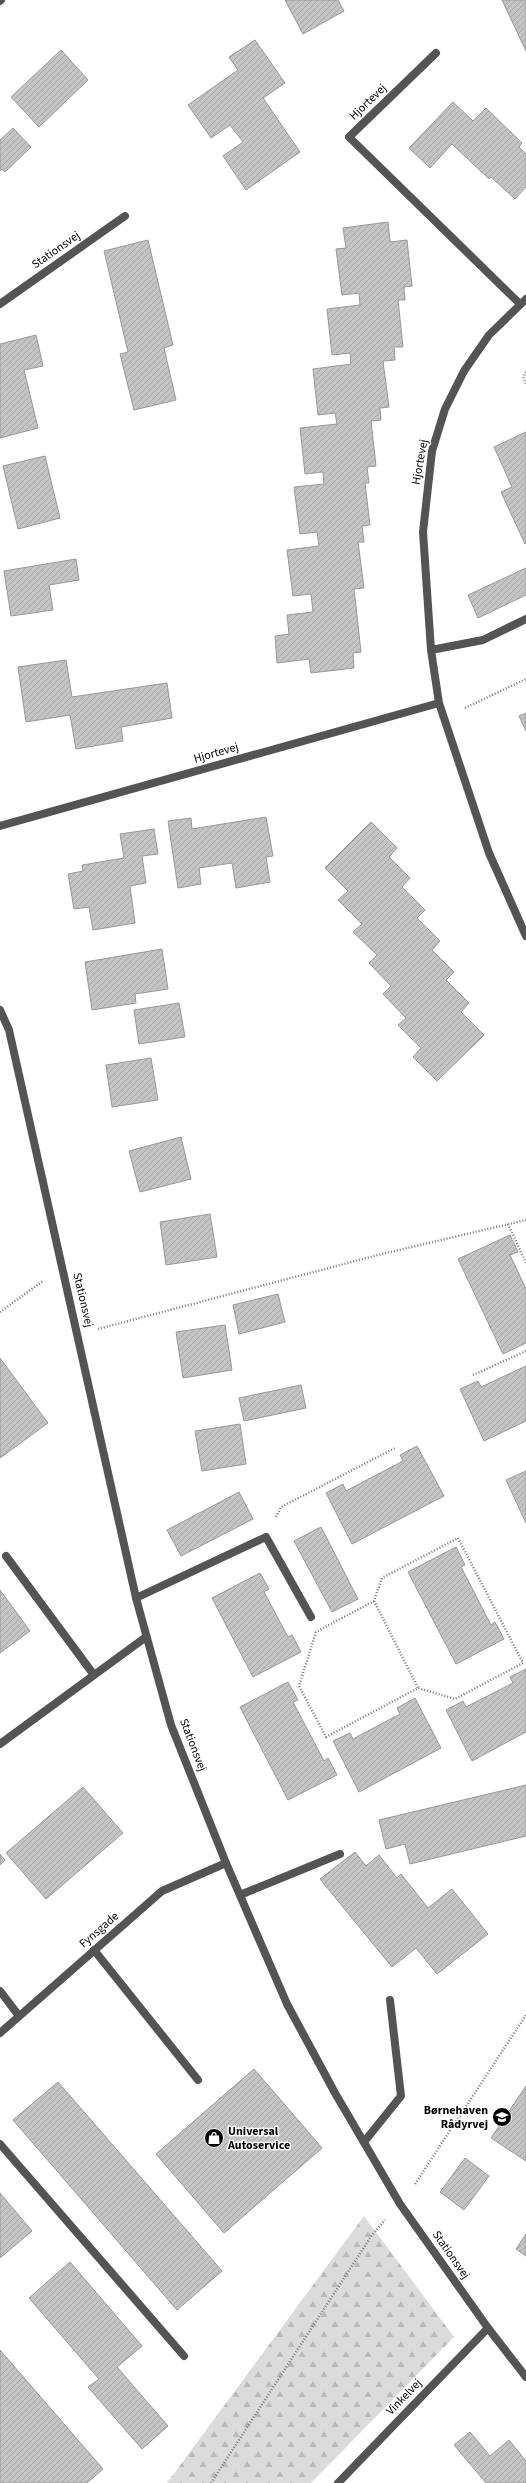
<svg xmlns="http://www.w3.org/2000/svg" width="526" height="2483" font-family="'Source Sans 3',sans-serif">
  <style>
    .forest { fill: url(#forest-firs) }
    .building { fill: url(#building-hatch); stroke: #989898 }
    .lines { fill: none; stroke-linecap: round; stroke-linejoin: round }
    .path { stroke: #767676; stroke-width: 2.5; stroke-dasharray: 1 2; stroke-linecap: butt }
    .service { stroke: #545454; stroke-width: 8 }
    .minor { stroke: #545454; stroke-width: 8 }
    .tertiary { stroke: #545454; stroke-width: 8 }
    .labels { text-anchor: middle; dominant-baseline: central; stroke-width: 3; stroke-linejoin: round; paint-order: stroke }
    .street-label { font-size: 12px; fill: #000; stroke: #fff }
    .poi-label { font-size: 12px; font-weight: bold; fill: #000; stroke: #fff; text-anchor: end }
  </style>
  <defs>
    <pattern id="forest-firs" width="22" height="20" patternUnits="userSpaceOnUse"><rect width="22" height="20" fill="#dbdbdb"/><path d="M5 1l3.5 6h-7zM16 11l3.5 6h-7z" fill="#bababa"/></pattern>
    <pattern id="building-hatch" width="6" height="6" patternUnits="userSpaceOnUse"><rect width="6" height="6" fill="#c4c4c4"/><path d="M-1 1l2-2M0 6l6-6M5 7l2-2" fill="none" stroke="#a7a7a7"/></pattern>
  </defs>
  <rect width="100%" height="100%" fill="#fff"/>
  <!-- forest -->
  <path class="forest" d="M364,2216l90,121 -143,146h-144z"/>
  <!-- building -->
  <path class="building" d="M285,0h53l6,11 -41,23z
    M502,0h24v51z
    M255,40l30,43 -22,15 37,54 -54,38 -23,-34 20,-14 -13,-17 -19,13 -23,-33 50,-35 -9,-13z
    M61,50l27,30 -49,47 -28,-30z
    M453,102l20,19 13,-13 36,35 -3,4 7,7v33l-11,12 -24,-22 -2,2 -37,-35 -22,24 -21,-20z
    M13,128l18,19 -26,25 -3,-3 -2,2v-31z
    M388,222l2,20 17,-2 5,46 -8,1 1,13h-7l5,47h-9l1,13 -12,1 6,46 -9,1 1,12 -10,1 5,45 -9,1 2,16h-4l5,42 -8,1 2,16h-6l6,46 -10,1 7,63 -8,1 1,15 -43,5 -2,-14 -32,4 -2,-27 14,-2 -2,-19 26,-3 -2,-18 -18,2 -6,-46 32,-4 -2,-14 -17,2 -6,-47 30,-3 -1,-12 -18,2 -5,-46 37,-4 -2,-11 -17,2 -5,-46 38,-5 -1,-11 -18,2 -5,-46 33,-4 -1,-12 -17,2 -6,-46 10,-1 -3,-20z
    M148,240l25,105 -9,3 12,52 -42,10 -14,-56 8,-2 -24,-101z
    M36,335l7,31 -19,4 14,58 -38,10v-94z
    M526,432v111l-1,1 -24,-52 11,-5 -18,-40z
    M45,456l15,62 -42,11 -15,-63z
    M76,559l3,21 -30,5 4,25 -42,6 -7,-45z
    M526,568v27l-48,23 -10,-23z
    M66,660l6,37 95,-14 5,35 -51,9 2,14 -47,8 -6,-34 -44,7 -8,-55z
    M526,713v18l-7,-15z
    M266,817l7,39 -7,1 4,25 -34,6 -4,-25 -33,5 2,16 -23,4 -10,-67 23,-3 1,11z
    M371,822l26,26 -8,9 21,21 -8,9 23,23 -8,8 23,23 -8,9 22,22 -8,8 23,23 -8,9 23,23 -47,46 -24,-24 8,-9 -23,-23 8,-7 -23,-24 8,-8 -22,-23 8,-8 -24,-23 9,-8 -24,-24 10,-9 -23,-23z
    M154,829l4,25 -16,2 4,27 -16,3 5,37 -42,7 -4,-23 -15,2 -6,-35 15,-3 -1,-6 42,-7 -4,-24z
    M162,949l6,40 -33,5 1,9 -44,7 -7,-48z
    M179,1003l6,34 -46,7 -5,-34z
    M151,1058l7,42 -46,7 -6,-42z
    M181,1137l10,42 -51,13 -11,-41z
    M210,1214l7,43 -51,8 -6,-43z
    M510,1235l8,17 -8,3 16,34v54l-23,11 -45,-95z
    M278,1294l7,28 -46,12 -6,-29z
    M225,1325l7,45 -49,8 -7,-46z
    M0,1358l48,65 -48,35z
    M526,1366v55l-42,20 -24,-52 18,-8 3,6z
    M301,1385l5,23 -62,13 -5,-23z
    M240,1424l6,40 -44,7 -7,-40z
    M417,1446l27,50 -92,48 -26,-51 17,-9 3,7 57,-30 -3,-6z
    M526,1471v52l-20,-43z
    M239,1492l14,27 -72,37 -14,-26z
    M321,1527l37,72 -26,13 -38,-71z
    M456,1547l9,18 -4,2 30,58 4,-3 9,17 -48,25 -48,-92z
    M260,1573l9,16 -5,3 24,45 4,-2 9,17 -48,25 -41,-79z
    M0,1590l30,41 -30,22z
    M526,1669v63l-54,29 -26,-51 17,-9 3,6 47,-24 -3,-6z
    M288,1682l10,18 -5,2 31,59 4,-3 9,17 -49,25 -48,-93z
    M415,1698l26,50 -82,44 -26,-51 17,-8 3,6 47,-25 -3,-6z
    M526,1785v51l-116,28 -5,-20 -19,5 -7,-29z
    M83,1787l40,46 -77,66 -40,-46z
    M355,1852l11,14 13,-11 18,23 4,-4 27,34 24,-19 36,45 -51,40 -21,-26 -24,19 -72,-88z
    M0,1854l5,6 -5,5z
    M254,2069l68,79 -98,85 -68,-79z
    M58,2082l164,189 -45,39 -164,-190z
    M526,2086v75l-35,-23z
    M465,2158l24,18 -25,34 -24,-18z
    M0,2193l32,38 -32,27z
    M526,2234v22l-10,-7z
    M70,2262l72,84 -25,21 51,59 -26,23 -54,-62 11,-8 -70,-81z
    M0,2350l103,119 -16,14h-87z
    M470,2432l20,24 19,-16 17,21v22h-40l-32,-38z"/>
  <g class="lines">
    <!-- path -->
    <path class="path" d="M526,372l-3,5 3,7
      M465,708l61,-29
      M508,1224l18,39
      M0,1312l43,-31
      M98,1329l280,-74 148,-35
      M473,1375l53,-24
      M276,1517l5,-10 114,-59
      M458,1538l65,125 -68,36 -37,-11 -92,49 -27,-51 17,-54 58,-31 8,-23z
      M374,1601l44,87
      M415,2184l111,-169
      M211,2483l161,-248 13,-15"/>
    <!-- service -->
    <path class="service" d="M436,53l-87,84 171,167
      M6,1556l88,119
      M0,1744l146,-107
      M240,1895l100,-41
      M94,1950l104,130
      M0,1991l19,25
      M364,2142l37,-46 -11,-96
      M0,2144l184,212"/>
    <!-- minor -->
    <path class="minor" d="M526,299l-37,36 -25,36 -19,38 -13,42 -9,81 8,118 8,53 50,150 37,83
      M0,304l125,-88
      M431,650l52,-10 43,-21
      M0,826l439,-123
      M136,1598l130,-61 45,80
      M0,2033l162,-142 64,-28
      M338,2483l150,-155"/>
    <!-- tertiary -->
    <path class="tertiary" d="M0,1l1,-1
      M0,1010l9,20 127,568 35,127 55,138 61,141 48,89 65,111 88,124 38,49"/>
  </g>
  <!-- icons -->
  <defs>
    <g id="school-disc" transform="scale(1)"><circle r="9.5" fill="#000" stroke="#fff"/><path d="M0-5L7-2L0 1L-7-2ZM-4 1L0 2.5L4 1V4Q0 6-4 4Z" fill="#fff"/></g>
    <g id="shop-disc" transform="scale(1)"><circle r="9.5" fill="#000" stroke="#fff"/><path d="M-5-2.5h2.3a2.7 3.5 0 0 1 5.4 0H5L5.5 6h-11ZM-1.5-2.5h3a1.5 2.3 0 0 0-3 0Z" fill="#fff"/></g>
  </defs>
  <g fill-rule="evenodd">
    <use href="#school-disc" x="502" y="2117"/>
    <use href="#shop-disc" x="214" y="2138"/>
  </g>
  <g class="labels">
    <!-- street labels -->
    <g class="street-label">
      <text transform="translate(368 102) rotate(-44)">Hjortevej</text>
      <text transform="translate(56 250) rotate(-35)">Stationsvej</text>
      <text transform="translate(420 462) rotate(-80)">Hjortevej</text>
      <text transform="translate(216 753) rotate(-16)">Hjortevej</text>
      <text transform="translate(83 1300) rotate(77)">Stationsvej</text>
      <text transform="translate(193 1745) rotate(69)">Stationsvej</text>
      <text transform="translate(99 1930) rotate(-41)">Fynsgade</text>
      <text transform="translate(451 2255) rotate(55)">Stationsvej</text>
      <text transform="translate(404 2397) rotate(-46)">Vinkelvej</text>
    </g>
    <!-- poi labels -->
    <g class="poi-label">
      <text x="488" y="2110">Børnehaven<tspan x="488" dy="14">Rådyrvej</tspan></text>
      <text x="228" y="2131" text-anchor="start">Universal<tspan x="228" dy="14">Autoservice</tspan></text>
    </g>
  </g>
</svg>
